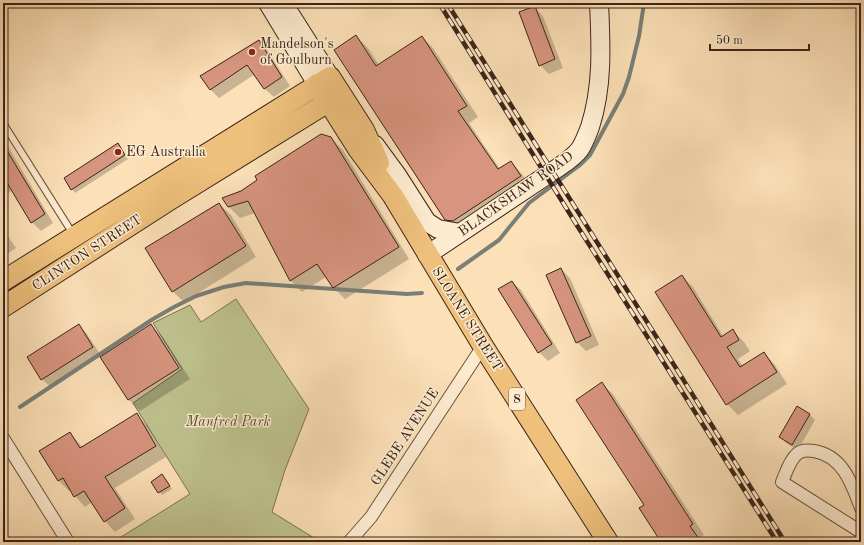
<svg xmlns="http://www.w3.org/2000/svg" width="864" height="545" font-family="'Old Standard TT',serif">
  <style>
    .green { fill: #bec28e; stroke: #7c7454 }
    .shadow { fill: #0003 }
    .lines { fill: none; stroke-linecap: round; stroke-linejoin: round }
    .stream { stroke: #797f79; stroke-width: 4 }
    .building { fill: #d7947e; stroke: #3b251a }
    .lane-casing { stroke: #6b5441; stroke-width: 8 }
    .street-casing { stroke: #6b5441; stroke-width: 14 }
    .secondary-casing { stroke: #3b251a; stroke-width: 20 }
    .primary-casing { stroke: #3b251a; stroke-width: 22 }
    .lane { stroke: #fdebd0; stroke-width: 6 }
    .street { stroke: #fdebd0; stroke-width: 12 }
    .secondary { stroke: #fdebd0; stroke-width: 18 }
    .primary { stroke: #eec07c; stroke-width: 20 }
    .rail-casing { stroke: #3b251a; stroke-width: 4.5 }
    .rail { stroke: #fdebd0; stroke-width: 3; stroke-dasharray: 9; stroke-linecap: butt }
    .poi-dot { fill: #8f2418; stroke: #fdebd0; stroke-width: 1.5 }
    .labels { text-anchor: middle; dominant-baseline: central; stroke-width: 3; stroke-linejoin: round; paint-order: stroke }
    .shield { fill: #fdebd0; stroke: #756051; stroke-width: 1 }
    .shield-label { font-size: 13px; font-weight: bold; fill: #3b251a }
    .poi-label { font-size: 14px; fill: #3b251a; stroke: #fdebd0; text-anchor: start }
    .street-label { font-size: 14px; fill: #3b251a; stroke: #fdebd0 }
    .park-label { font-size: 14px; font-style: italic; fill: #5c4c37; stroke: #fdebd0 }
  </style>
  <rect width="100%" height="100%" fill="#fce0b7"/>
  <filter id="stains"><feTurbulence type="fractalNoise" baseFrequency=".005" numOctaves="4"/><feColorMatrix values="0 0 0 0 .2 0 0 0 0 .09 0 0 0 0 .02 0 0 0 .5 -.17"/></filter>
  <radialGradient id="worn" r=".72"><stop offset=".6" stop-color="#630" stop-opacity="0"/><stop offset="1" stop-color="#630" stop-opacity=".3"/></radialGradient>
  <!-- green -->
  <path class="green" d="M236,299l73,110 -24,61 -13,42 47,29 -2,1h-204l77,-48 -57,-91 49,-34 -29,-46 37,-18 11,17z"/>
  <!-- shadow -->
  <path class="shadow" d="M74,3h10l-6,4z
    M534,7l9,9 20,52 -14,6 -9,-9z
    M356,36l12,12 11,17 43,-28 11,11 45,69 -9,6 31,46 11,-7 11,12 10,14 -75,43 -12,-12z
    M259,41l8,9 23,36 -16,11 -9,-8 -10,-15 -36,24 -9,-9z
    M3,138l50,85 -12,8 -9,-9 -19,-32 -10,6z
    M331,138l12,12 66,109 -64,40 -11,-11 -8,-11 -24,15 -11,-11 -36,-68 -15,5 -11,-11 -5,-9 18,-6z
    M118,145l10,14 -53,34 -3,-4z
    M219,204l12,11 25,42 -72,45 -12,-11z
    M3,229l13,19 -13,9z
    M561,269l9,9 29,67 -13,6 -9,-9z
    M682,276l11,11 30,49 9,-6 12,12 6,9 -12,8 5,7 21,-13 11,12 12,19 -49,31 -11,-11z
    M512,282l9,8 39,63 -12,8 -9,-9z
    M79,325l8,9 15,23 49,-32 12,12 27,42 -50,32 -11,-11 -28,-44 -50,32 -9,-9z
    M602,384l11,10 91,141 -4,2 4,5h-42l-17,-37z
    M798,408l12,7 5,5 -17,30 -12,-7 -5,-6z
    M136,415l11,10 19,32 -51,31 20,31 -20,13 -10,-11 -13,-19 -7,5 -10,-11 -4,-6 -2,1 -10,-10 -18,-29 29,-19 13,15z
    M165,478l7,11 -10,6 -10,-12z"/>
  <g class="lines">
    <!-- stream -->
    <path class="stream" d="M458,269l41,-29 30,-37 51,-38 10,-10 33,-61 6,-17 10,-41 5,-33
      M20,407l133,-88 21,-12 22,-11 28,-9 22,-4 161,11 15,-1"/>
  </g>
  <!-- building -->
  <path class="building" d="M535,6l20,53 -16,7 -20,-54z
    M356,35l20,31 46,-30 45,70 -9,5 40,58 13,-8 10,15 -68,45 -8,-1 -111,-170z
    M259,40l23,37 -18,12 -17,-24 -37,25 -10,-14z
    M321,134l10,3 68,110 -66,41 -16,-24 -27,17 -42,-80 -20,6 -6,-9 19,-7 16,-11 -2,-4z
    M118,143l7,12 -54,35 -7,-12z
    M3,144l42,70 -14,9 -28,-47z
    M219,203l27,43 -74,46 -27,-44z
    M561,268l30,68 -15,7 -30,-68z
    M682,275l39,62 12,-8 6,11 -12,7 13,20 24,-15 13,20 -51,33 -71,-113z
    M512,281l40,63 -14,9 -40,-64z
    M79,324l14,23 -52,33 -14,-23z
    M151,324l28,44 -51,32 -28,-43z
    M602,382l91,142 -3,2 11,16h-40l-22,-34 5,-3 -68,-105z
    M797,406l13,8 -18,31 -13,-8z
    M137,413l19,33 -51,31 20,31 -21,14 -20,-31 -10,6 -11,-19 -5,3 -19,-30 31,-19 10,16z
    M162,474l8,12 -12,7 -7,-11z"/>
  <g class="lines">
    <!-- lane casing -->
    <g class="lane-casing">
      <path id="lane" d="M3,123l70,111"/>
    </g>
    <!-- street casing -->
    <g class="street-casing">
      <path id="street" d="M3,438l65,104
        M861,508c-9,-24 -18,-52 -47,-57 -6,-1 -13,-1 -17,3 -8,7 -11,19 -15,28l79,50
        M349,542l22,-25 112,-171"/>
    </g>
    <!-- secondary casing -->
    <g class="secondary-casing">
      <path id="secondary" d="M268,3l49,81
        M283,3l47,74
        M375,145l22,30 30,47 11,7 22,4
        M427,255l132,-88c7,-5 15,-10 21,-18 4,-6 7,-14 10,-22 13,-40 11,-82 9,-124"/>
    </g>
    <!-- primary casing -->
    <g class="primary-casing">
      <path id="primary" d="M317,84l41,65 35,47 90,150 125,196
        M3,281l327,-204 34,53 15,33
        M3,307l168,-108 167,-103"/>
    </g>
    <!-- lane -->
    <use href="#lane" class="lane"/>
    <!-- street -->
    <use href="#street" class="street"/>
    <!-- secondary -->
    <use href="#secondary" class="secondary"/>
    <!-- primary -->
    <use href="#primary" class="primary"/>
    <!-- rail casing -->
    <g class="rail-casing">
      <path id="rail" d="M439,3l139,224 199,315
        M447,3l338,539"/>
    </g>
    <!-- rail -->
    <use href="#rail" class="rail"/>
  </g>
  <!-- markers -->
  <g class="poi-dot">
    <circle cx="252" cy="52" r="4"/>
    <circle cx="118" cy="152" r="4"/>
  </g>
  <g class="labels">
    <!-- shield labels -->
    <rect class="shield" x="509" y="388" width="16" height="22" rx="3"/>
    <g class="shield-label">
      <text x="517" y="399">8</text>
    </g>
    <!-- poi labels -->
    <g class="poi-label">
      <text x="260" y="44">Mandelson's<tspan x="260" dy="16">of Goulburn</tspan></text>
      <text x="126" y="152">EG Australia</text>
    </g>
    <!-- street labels -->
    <g class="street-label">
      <text transform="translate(516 194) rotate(-35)">BLACKSHAW ROAD</text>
      <text transform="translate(87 253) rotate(-33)">CLINTON STREET</text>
      <text transform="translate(467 319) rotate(58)">SLOANE STREET</text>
      <text transform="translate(405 437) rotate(-57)">GLEBE AVENUE</text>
    </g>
    <!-- park labels -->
    <g class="park-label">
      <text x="228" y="422">Manfred Park</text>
    </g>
  </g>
  <!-- margin -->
  <rect width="864" height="545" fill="none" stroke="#fce0b7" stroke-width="16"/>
  <rect x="4" y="4" width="856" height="537" fill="none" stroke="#3b251a" stroke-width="2"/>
  <rect x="8" y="8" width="848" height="529" fill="none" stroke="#3b251a"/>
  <!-- scale -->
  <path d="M710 44v6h99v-6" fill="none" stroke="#3b251a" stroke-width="2"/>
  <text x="716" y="44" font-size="12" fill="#3b251a" stroke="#fdebd0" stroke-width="3" paint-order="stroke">50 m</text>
  <rect width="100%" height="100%" filter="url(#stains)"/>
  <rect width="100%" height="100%" fill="url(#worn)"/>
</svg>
